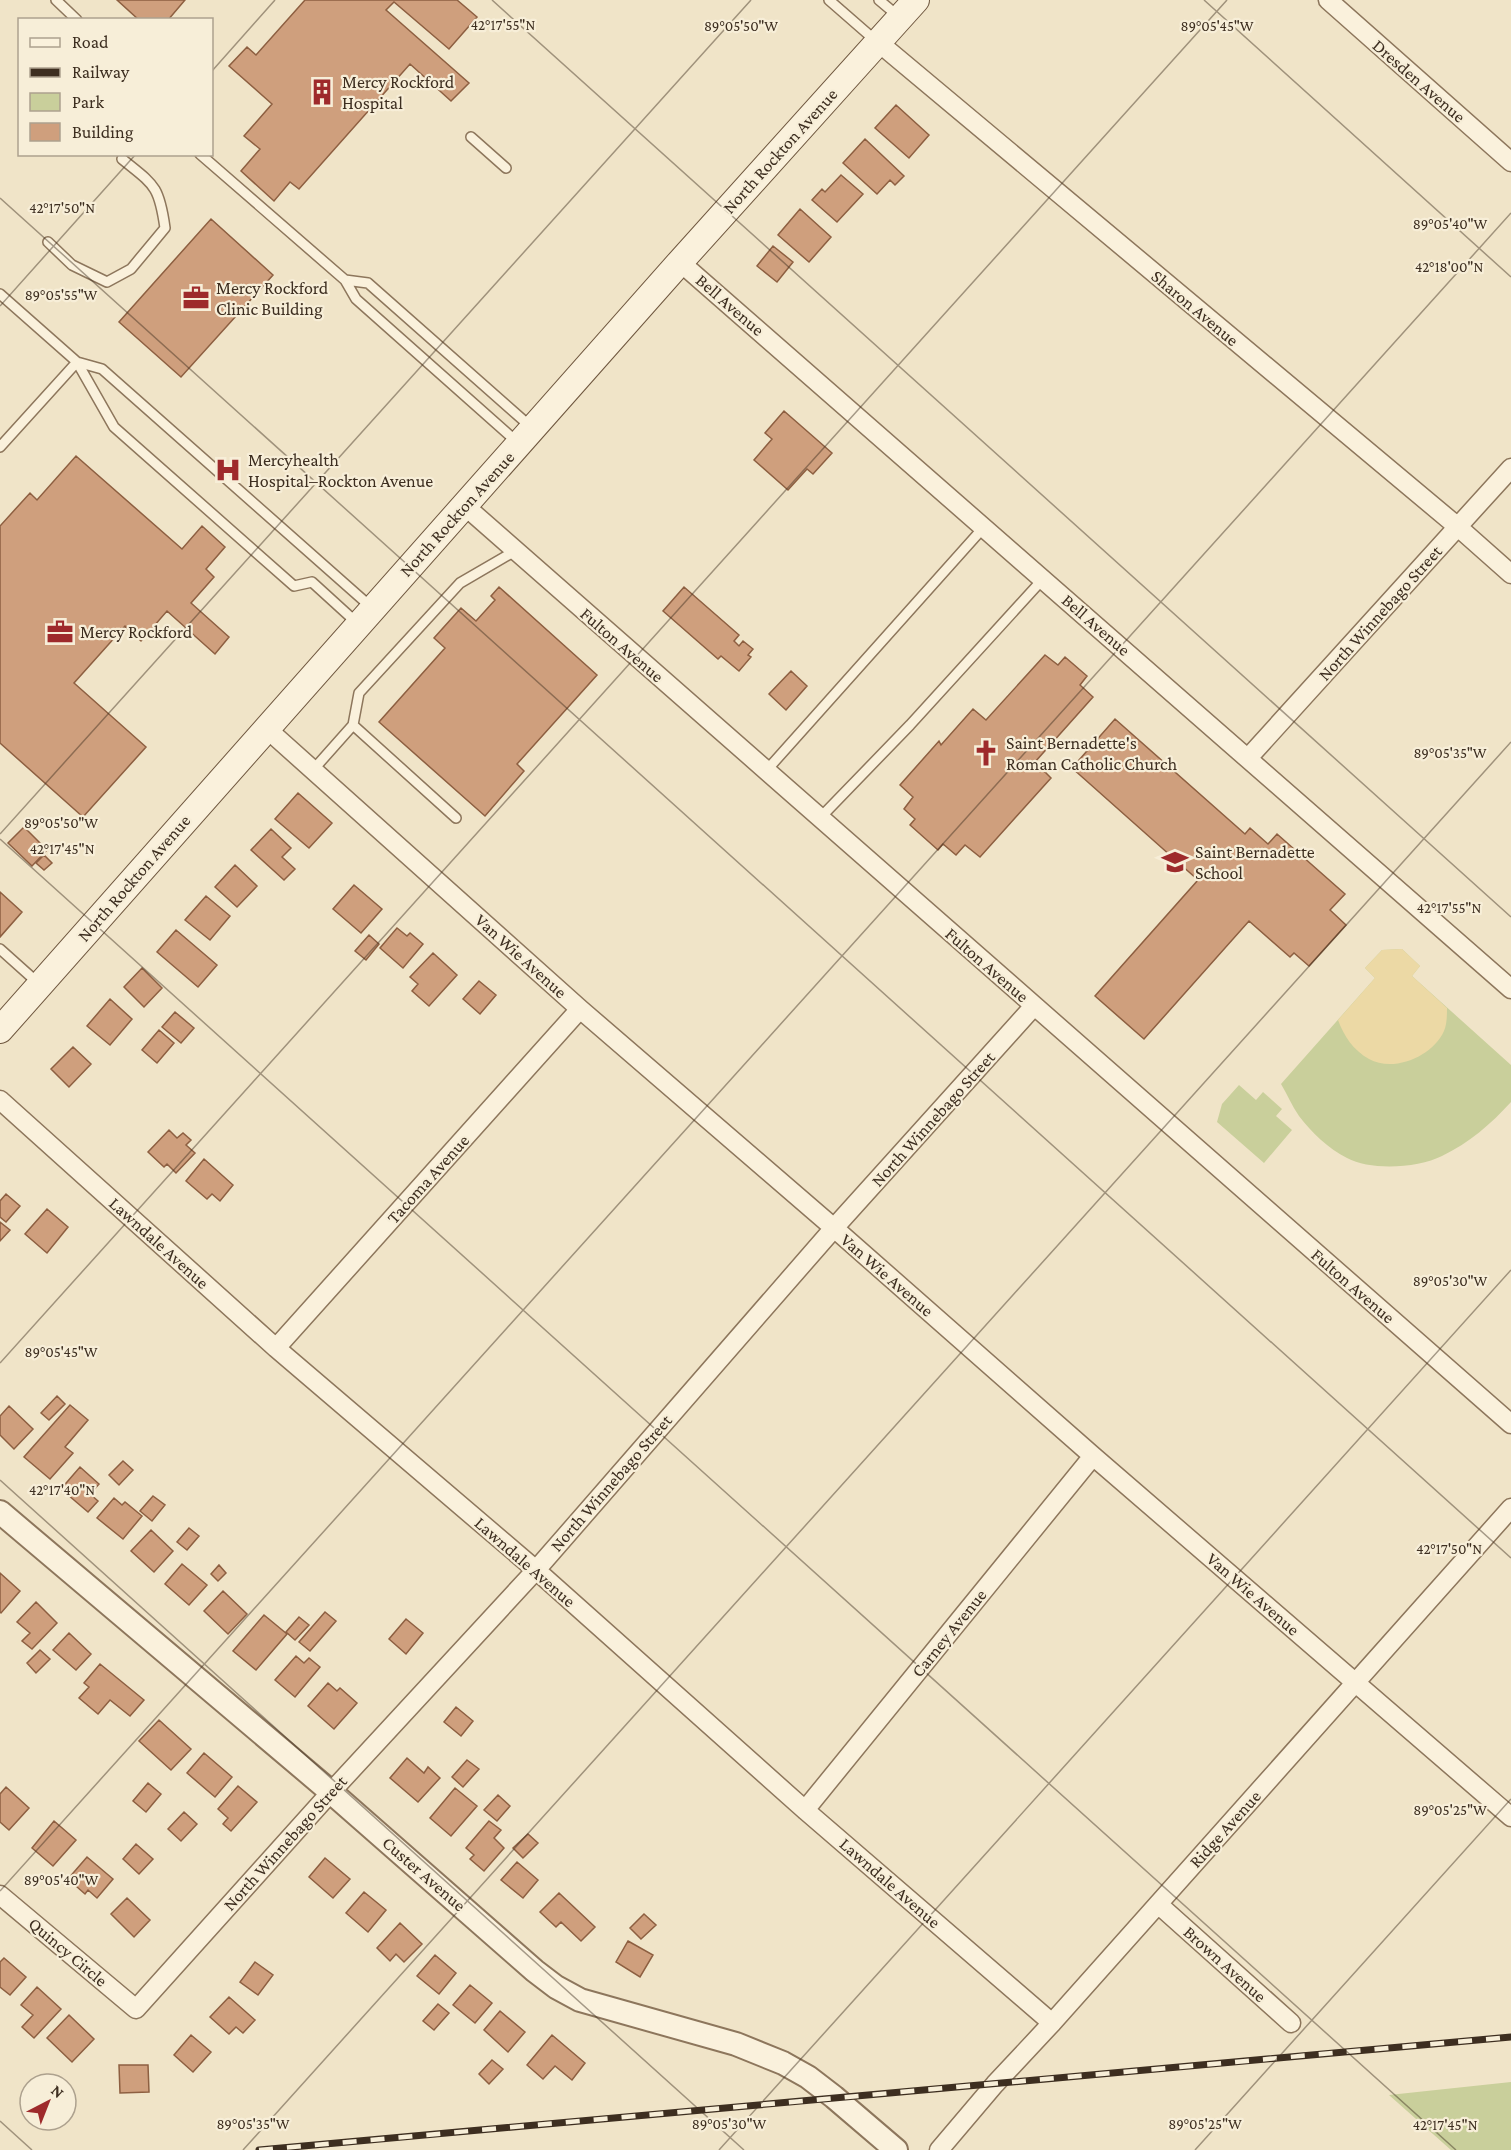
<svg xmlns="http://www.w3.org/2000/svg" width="1511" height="2150" font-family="'Crimson Pro',serif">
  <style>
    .green { fill: #c9cf9b }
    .sand { fill: #ecd9a5 }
    .building { fill: #cf9f7d; stroke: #8d5f41; stroke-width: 1.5 }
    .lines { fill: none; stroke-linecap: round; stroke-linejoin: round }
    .service-casing { stroke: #8d765c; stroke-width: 12 }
    .minor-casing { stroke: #8d765c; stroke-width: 21 }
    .tertiary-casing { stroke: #8d765c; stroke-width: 26 }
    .secondary-casing { stroke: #6f573f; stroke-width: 28 }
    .service { stroke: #faf1dc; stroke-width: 9 }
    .minor { stroke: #faf1dc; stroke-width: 18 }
    .tertiary { stroke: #faf1dc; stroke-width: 22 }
    .secondary { stroke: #faf1dc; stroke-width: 26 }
    .rail-casing { stroke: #3d2e20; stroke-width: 7 }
    .rail { stroke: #f7eed8; stroke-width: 4.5; stroke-dasharray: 14; stroke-linecap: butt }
    .ticks { fill: none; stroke: #3d2e20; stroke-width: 1.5; stroke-opacity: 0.45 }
    .labels { text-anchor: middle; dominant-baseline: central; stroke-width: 4.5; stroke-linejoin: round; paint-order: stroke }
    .street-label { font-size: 18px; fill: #3d2e20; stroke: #f7eed8 }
    .poi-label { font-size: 18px; fill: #3d2e20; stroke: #f7eed8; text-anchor: start }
    .ticks-label { font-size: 15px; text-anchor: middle; fill: #3d2e20; stroke: #f7eed8; stroke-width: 4.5; stroke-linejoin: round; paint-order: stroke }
  </style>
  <rect width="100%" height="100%" fill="#f0e4c8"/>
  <!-- green -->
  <path class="green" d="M1402,949l18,17 -8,10 99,89v37c-20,22 -42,41 -69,54 -24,12 -71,15 -95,2 -18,-9 -36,-26 -48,-42 -7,-10 -12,-22 -18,-32l94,-106 -10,-10 17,-18z
    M1239,1085l17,15 7,-8 19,17 -6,7 16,14 -28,33 -47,-41 5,-18z
    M1511,2082v68h-60l-62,-55z"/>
  <!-- sand -->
  <path class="sand" d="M1402,949l18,17 -8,10 35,32c0,7 0,16 -3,23 -11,25 -50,42 -75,28 -16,-9 -25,-23 -31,-39l37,-42 -10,-10 17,-18z"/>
  <!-- building -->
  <path class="building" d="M117,0h68l-17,20h-29z
    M305,0h152l20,17 -28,32 -55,-47 -8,8 83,73 -18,18 -41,-37 -111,125 -9,-7 -16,19 -33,-30 19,-22 -16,-13 28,-32 -43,-38 18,-19 9,8z
    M896,105l33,30 -20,23 -34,-30z
    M865,139l39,37 -9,9 -5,-5 -13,14 -34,-31z
    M841,175l22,19 -26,28 -25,-22 10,-11 3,3z
    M800,209l31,28 -22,25 -31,-27z
    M211,219l62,56 -92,102 -62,-55z
    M773,246l20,16 -16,20 -20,-16z
    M784,411l48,42 -19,21 -6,-5 -19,21 -34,-30 18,-21 -7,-6z
    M76,456l106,93 20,-23 23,21 -19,22 8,8 -23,26 38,34 -14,17 -48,-43 -26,30 -16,-15 -51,57 72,64 -63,70 -83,-74v-217l30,-33 7,7z
    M499,587l98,88 -80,89 7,7 -39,45 -106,-94 66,-74 -11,-10 27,-30 15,13 19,-21 -4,-4z
    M684,587l55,48 -5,6 5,5 4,-5 10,8 -5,6 3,2 -12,14 -18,-15 -3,3 -55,-48z
    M1045,655l13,10 7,-8 22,19 -7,9 13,12 -58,65 16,16 -71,79 -15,-12 -9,10 -13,-11 -5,6 -28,-25 5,-6 -11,-10 9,-12 -13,-12 39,-44 2,4 32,-36 13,11z
    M791,671l16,15 -21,24 -17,-16z
    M1115,719l130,115 5,-6 18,16 9,-10 68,60 -15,16 16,15 -37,41 -15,-13 -4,4 -41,-36 -105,118 -49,-43 103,-116 -126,-112z
    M298,793l34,30 -23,25 -34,-29z
    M24,827l23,23 -15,16 -24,-23z
    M271,829l20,19 -9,9 13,12 -11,11 -33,-30z
    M44,855l8,8 -8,7 -8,-7z
    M235,865l22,21 -20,21 -22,-20z
    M354,885l28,24 -21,24 -28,-24z
    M0,892l22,20 -22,25z
    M206,896l24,20 -20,24 -25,-20z
    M397,928l10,8 3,-3 13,11 -20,24 -23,-20z
    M176,930l41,35 -19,22 -41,-35z
    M369,935l10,9 -13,16 -11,-9z
    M433,953l24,22 -28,31 -17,-15 6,-7 -8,-7z
    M142,968l20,20 -18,19 -20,-20z
    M479,981l17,14 -16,19 -17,-15z
    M110,999l22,20 -22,26 -23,-19z
    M175,1012l19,16 -13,15 -19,-16z
    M159,1030l15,13 -17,20 -15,-13z
    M73,1047l18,17 -22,23 -18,-18z
    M169,1130l8,8 6,-5 8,7 -5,5 9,8 -19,20 -9,-9 -3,3 -16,-15z
    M204,1159l29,26 -13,16 -8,-7 -5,5 -21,-18z
    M6,1194l14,12 -14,16 -6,-5v-16z
    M47,1209l21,18 -21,26 -22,-19z
    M0,1222l10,8 -10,11z
    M57,1396l8,8 -16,16 -8,-7z
    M70,1405l18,15 -23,27 8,6 -23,26 -26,-22z
    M9,1406l24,23 -19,20 -14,-14v-19z
    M123,1461l10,9 -14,15 -10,-10z
    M80,1467l19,17 -9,10 8,7 -10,11 -27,-23z
    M153,1496l12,9 -13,16 -12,-10z
    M114,1498l8,7 3,-3 17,14 -19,23 -26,-21z
    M189,1528l10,8 -12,14 -10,-8z
    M151,1530l22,21 -19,21 -23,-21z
    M182,1564l25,21 -18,20 -24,-21z
    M219,1565l7,8 -8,8 -7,-7z
    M0,1573l20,18 -19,22 -1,-1z
    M223,1591l24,23 -19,20 -24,-23z
    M36,1602l21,21 -25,26 -10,-8 8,-8 -13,-11z
    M325,1612l11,9 -26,30 -11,-9z
    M264,1615l23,19 -31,36 -23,-19z
    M299,1617l10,8 -14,15 -9,-8z
    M406,1619l17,14 -17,21 -17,-15z
    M69,1633l22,21 -15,16 -23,-20z
    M40,1650l10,9 -14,14 -9,-10z
    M296,1656l8,7 5,-5 11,9 -25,30 -20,-17z
    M100,1664l44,36 -14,16 -20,-16 -12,14 -19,-16 10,-11 -5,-4z
    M328,1683l9,8 3,-3 17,15 -23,26 -26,-23z
    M456,1707l17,14 -12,15 -17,-14z
    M159,1720l32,29 -20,21 -32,-29z
    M204,1753l28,24 -17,20 -28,-24z
    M407,1758l17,15 4,-6 12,11 -22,24 -28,-24z
    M467,1760l12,9 -16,18 -11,-10z
    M148,1783l13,11 -15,18 -13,-11z
    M238,1786l19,16 -26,29 -8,-7 5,-6 -10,-9z
    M6,1787l23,21 -20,22 -9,-8v-28z
    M455,1788l22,18 -26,30 -21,-18z
    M498,1795l12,11 -13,15 -13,-11z
    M184,1812l13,12 -16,17 -13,-12z
    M54,1821l22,19 -23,26 -21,-18z
    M489,1821l12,9 -7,8 10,10 -20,23 -14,-12 4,-4 -8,-7z
    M528,1834l10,9 -15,15 -10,-10z
    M136,1844l17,15 -14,15 -16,-15z
    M87,1857l26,22 -16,19 -9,-8 -3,4 -17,-15z
    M325,1858l25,21 -17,19 -24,-21z
    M517,1862l21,18 -15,18 -22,-18z
    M364,1892l22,18 -18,22 -22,-19z
    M559,1893l36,34 -14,14 -20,-19 -5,5 -16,-15z
    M127,1898l23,22 -16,17 -23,-23z
    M644,1914l12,11 -15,14 -11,-11z
    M400,1923l22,21 -18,18 -8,-8 -6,7 -13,-13z
    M628,1941l25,14 -13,22 -24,-15z
    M435,1955l21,18 -17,21 -22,-18z
    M4,1958l22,19 -16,18 -10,-8v-25z
    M255,1962l18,13 -15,20 -18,-13z
    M470,1985l22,18 -17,20 -22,-18z
    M37,1987l24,22 -27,29 -12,-11 11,-12 -12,-10z
    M229,1997l26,23 -12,13 -7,-6 -7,7 -19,-17z
    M438,2004l11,9 -15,17 -11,-9z
    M500,2011l25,21 -17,20 -24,-22z
    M69,2015l25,24 -22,23 -25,-24z
    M191,2035l20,17 -18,20 -19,-17z
    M552,2035l33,28 -13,17 -17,-14 -12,13 -16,-14z
    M492,2060l11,9 -14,15 -10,-10z
    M119,2065h29l1,27 -29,1z"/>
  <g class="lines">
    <!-- service casing -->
    <g class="service-casing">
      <path id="service" d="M56,0l21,20
        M829,0l47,41
        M879,0l19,16
        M471,137l35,31
        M200,154l145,126 11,19 161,143
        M48,242l24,23 35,17 24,-13 34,-41c-6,-43 -11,-43 -43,-69
        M345,280l23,3 163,144
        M0,294l77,68 -77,85
        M77,362l37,65 180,159 18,-4 45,41
        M77,362l25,7 269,238
        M353,725l103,93
        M313,770l40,-45 6,-32 101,-110 55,-32
        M766,771l218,-244
        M820,818l90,-93 133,-146
        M0,949l38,34"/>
    </g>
    <!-- minor casing -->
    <g class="minor-casing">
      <path id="minor" d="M1328,0l183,162
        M878,42l580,485 53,47
        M680,262l831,727
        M465,506l1046,918
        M266,728l314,281 254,219 259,228 418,361
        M1248,758l263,-290
        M0,1100l276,248 260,222 269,240 247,213
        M276,1348l304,-339
        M805,1810l288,-354
        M0,1895l136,114 195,-217 205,-222 298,-342 200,-222
        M1158,1904l133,119
        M939,2150l56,-66 57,-61 459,-515"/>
    </g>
    <!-- tertiary casing -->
    <g class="tertiary-casing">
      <path id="tertiary" d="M0,1512l331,280 204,179 21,16 24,13 156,44 47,19 25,14 26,20 62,53"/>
    </g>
    <!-- secondary casing -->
    <g class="secondary-casing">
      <path id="secondary" d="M0,1030l680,-768 236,-262"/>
    </g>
    <!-- service -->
    <use href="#service" class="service"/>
    <!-- minor -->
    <use href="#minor" class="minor"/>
    <!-- tertiary -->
    <use href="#tertiary" class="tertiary"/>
    <!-- secondary -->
    <use href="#secondary" class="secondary"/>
    <!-- rail casing -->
    <g class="rail-casing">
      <path id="rail" d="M259,2150l1252,-113"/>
    </g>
    <!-- rail -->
    <use href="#rail" class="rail"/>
  </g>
  <!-- ticks -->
  <path class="ticks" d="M492,0l1019,917M1204,0l307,277M212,71l63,-71M0,198l1511,1360M0,306l136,-152M0,834l751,-834M0,839l1456,1311M0,1363l1227,-1363M0,1480l744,670M0,1891l1511,-1678M0,2121l32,29M243,2150l1268,-1408M719,2150l792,-880M1195,2150l316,-351"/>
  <!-- icons -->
  <defs>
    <g id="building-bare" transform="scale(2.07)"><path d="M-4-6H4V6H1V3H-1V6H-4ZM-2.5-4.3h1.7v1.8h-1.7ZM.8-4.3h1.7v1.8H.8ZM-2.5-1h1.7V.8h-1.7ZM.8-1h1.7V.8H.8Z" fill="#9e2a2b" stroke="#f7eed8" stroke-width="2.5" paint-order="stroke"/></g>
    <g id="office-bare" transform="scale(2.07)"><path d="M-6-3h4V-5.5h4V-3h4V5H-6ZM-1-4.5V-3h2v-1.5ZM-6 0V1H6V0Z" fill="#9e2a2b" stroke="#f7eed8" stroke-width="2.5" paint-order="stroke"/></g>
    <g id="hospital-bare" transform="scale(2.07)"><path d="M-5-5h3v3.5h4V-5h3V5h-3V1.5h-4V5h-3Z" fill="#9e2a2b" stroke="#f7eed8" stroke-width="2.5" paint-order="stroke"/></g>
    <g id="church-bare" transform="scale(2.07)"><path d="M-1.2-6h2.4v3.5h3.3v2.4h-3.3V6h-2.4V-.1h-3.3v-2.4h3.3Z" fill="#9e2a2b" stroke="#f7eed8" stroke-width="2.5" paint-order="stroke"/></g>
    <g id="school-bare" transform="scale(2.07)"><path d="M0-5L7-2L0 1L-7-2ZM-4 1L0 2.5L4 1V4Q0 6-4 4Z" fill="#9e2a2b" stroke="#f7eed8" stroke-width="2.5" paint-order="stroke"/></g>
  </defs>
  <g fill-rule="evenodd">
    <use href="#building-bare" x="322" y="92"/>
    <use href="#office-bare" x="196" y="298"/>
    <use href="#hospital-bare" x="228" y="470"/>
    <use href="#office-bare" x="60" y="632"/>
    <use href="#church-bare" x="986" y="753"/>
    <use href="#school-bare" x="1175" y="862"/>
  </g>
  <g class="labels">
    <!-- street labels -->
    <g class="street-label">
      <text transform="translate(1419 81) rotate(41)">Dresden Avenue</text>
      <text transform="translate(780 151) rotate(-48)">North Rockton Avenue</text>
      <text transform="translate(730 305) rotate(41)">Bell Avenue</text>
      <text transform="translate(1195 308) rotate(40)">Sharon Avenue</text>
      <text transform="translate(457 514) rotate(-48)">North Rockton Avenue</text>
      <text transform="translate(1380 613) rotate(-48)">North Winnebago Street</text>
      <text transform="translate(1096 625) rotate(41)">Bell Avenue</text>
      <text transform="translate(622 645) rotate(41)">Fulton Avenue</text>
      <text transform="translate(134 878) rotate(-49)">North Rockton Avenue</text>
      <text transform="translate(521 956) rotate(42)">Van Wie Avenue</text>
      <text transform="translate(987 965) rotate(41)">Fulton Avenue</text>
      <text transform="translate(933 1119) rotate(-48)">North Winnebago Street</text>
      <text transform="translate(428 1179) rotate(-48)">Tacoma Avenue</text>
      <text transform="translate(159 1243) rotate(42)">Lawndale Avenue</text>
      <text transform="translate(887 1275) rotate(41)">Van Wie Avenue</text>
      <text transform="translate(1353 1286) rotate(41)">Fulton Avenue</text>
      <text transform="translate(611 1483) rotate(-49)">North Winnebago Street</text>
      <text transform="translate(525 1562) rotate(41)">Lawndale Avenue</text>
      <text transform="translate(1253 1594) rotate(41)">Van Wie Avenue</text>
      <text transform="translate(949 1633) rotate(-51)">Carney Avenue</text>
      <text transform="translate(1225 1829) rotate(-48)">Ridge Avenue</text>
      <text transform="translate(285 1843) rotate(-48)">North Winnebago Street</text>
      <text transform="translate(424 1874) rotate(41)">Custer Avenue</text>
      <text transform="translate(890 1883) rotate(41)">Lawndale Avenue</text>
      <text transform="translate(68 1952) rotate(40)">Quincy Circle</text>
      <text transform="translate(1225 1964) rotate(42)">Brown Avenue</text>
    </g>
    <!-- poi labels -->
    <g class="poi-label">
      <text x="342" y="82">Mercy Rockford<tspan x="342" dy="21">Hospital</tspan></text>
      <text x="216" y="288">Mercy Rockford<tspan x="216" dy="21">Clinic Building</tspan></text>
      <text x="248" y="460">Mercyhealth<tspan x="248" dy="21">Hospital–Rockton Avenue</tspan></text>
      <text x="80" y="632">Mercy Rockford</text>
      <text x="1006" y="743">Saint Bernadette's<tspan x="1006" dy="21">Roman Catholic Church</tspan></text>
      <text x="1195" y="852">Saint Bernadette<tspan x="1195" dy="21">School</tspan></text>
    </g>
  </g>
  <g class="ticks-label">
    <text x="503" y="30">42°17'55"N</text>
    <text x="741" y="31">89°05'50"W</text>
    <text x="1217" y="31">89°05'45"W</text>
    <text x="62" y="213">42°17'50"N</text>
    <text x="1450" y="229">89°05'40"W</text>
    <text x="1449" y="272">42°18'00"N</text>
    <text x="61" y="300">89°05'55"W</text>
    <text x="1450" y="758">89°05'35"W</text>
    <text x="61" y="828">89°05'50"W</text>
    <text x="62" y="854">42°17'45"N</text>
    <text x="1449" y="913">42°17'55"N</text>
    <text x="1450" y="1286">89°05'30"W</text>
    <text x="61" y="1357">89°05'45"W</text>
    <text x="62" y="1495">42°17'40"N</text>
    <text x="1449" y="1554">42°17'50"N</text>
    <text x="1450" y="1815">89°05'25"W</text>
    <text x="61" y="1885">89°05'40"W</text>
    <text x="253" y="2129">89°05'35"W</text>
    <text x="729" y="2129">89°05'30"W</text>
    <text x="1205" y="2129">89°05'25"W</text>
    <text x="1445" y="2130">42°17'45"N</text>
  </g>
  <!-- legend -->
  <rect x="18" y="18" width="195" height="138" fill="#f7eed8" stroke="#ada18e" stroke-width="1.5"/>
  <rect x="30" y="38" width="30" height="9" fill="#faf1dc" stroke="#ada18e" stroke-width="1.5"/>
  <text x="72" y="48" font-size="18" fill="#3d2e20">Road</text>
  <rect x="30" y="68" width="30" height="9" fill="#3d2e20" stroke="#ada18e" stroke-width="1.5"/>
  <text x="72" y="78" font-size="18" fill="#3d2e20">Railway</text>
  <rect x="30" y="93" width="30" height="18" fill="#c9cf9b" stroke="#ada18e" stroke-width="1.5"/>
  <text x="72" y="108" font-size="18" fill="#3d2e20">Park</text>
  <rect x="30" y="123" width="30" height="18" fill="#cf9f7d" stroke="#ada18e" stroke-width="1.5"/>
  <text x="72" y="138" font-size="18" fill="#3d2e20">Building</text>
  <!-- north arrow -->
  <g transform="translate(48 2102) rotate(42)"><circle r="28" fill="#f7eed8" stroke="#ada18e" stroke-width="1.5"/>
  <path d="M0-4.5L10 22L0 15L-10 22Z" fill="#9e2a2b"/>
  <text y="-9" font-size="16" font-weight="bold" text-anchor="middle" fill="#3d2e20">N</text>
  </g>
</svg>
